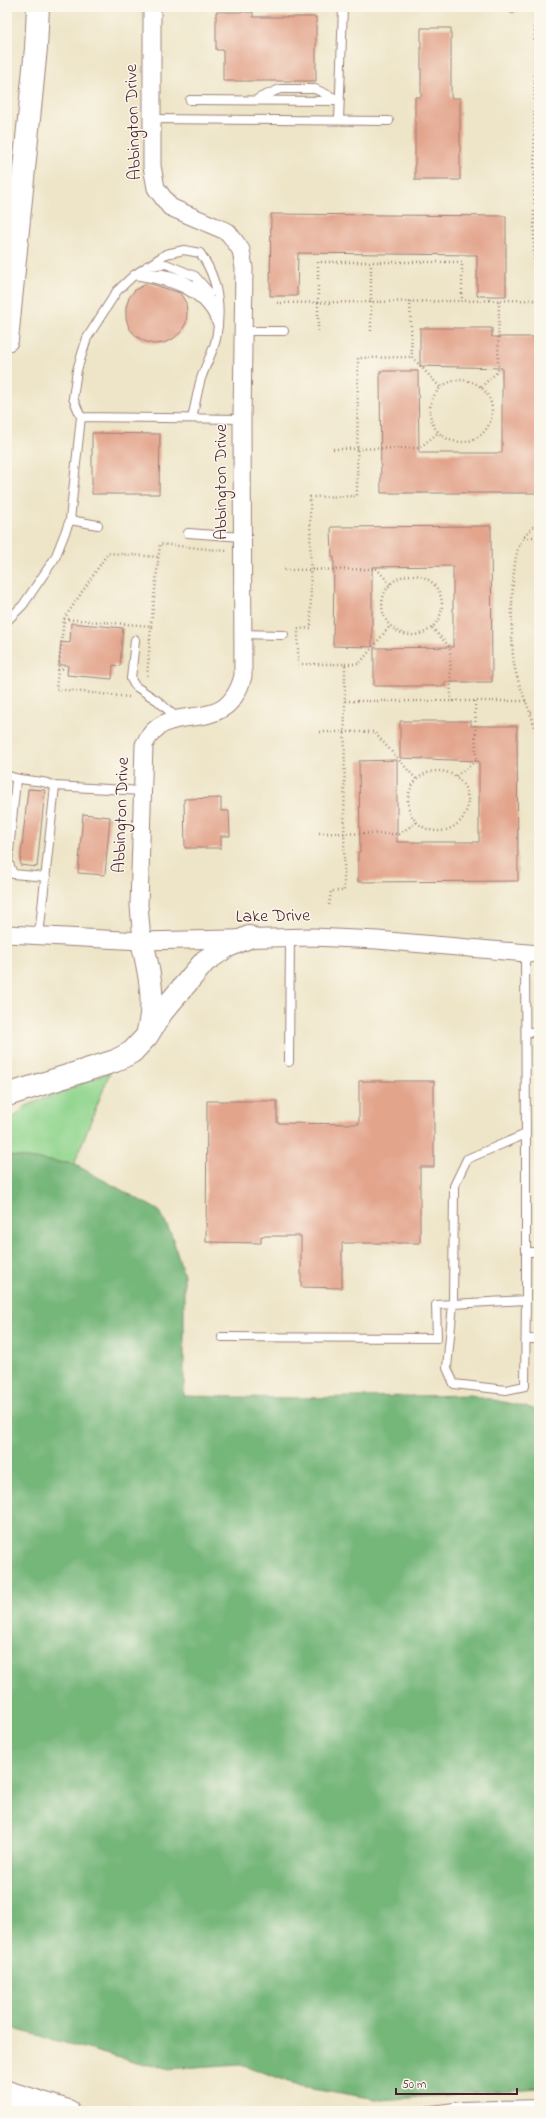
<svg xmlns="http://www.w3.org/2000/svg" width="546" height="2118" font-family="'Indie Flower',sans-serif">
  <style>
    .green { fill: #91d58e; stroke: #6e7a5c }
    .forest { fill: #74b679; stroke: #5f6a52 }
    .building { fill: #e3a48c }
    .lines { fill: none; stroke-linecap: round; stroke-linejoin: round }
    .service-casing { stroke: #9c827a; stroke-width: 10 }
    .minor-casing { stroke: #9c827a; stroke-width: 19 }
    .trunk-casing { stroke: #9c827a; stroke-width: 24 }
    .motorway-casing { stroke: #9c827a; stroke-width: 24 }
    .path { stroke: #9c827a; stroke-width: 2.5; stroke-dasharray: 1 3; stroke-linecap: butt }
    .service { stroke: #fff; stroke-width: 8 }
    .minor { stroke: #fff; stroke-width: 17 }
    .trunk { stroke: #fff; stroke-width: 22 }
    .motorway { stroke: #fff; stroke-width: 22 }
    .labels { text-anchor: middle; dominant-baseline: central; stroke-width: 3; stroke-linejoin: round; paint-order: stroke }
    .street-label { font-size: 18px; fill: #4a1f2b; stroke: #fbf7ec }
  </style>
  <rect width="100%" height="100%" fill="#fbf7ec"/>
  <filter id="ink" filterUnits="userSpaceOnUse"><feTurbulence type="fractalNoise" baseFrequency=".025" numOctaves="2"/><feDisplacementMap in="SourceGraphic" scale="8" xChannelSelector="R" yChannelSelector="G"/><feConvolveMatrix kernelMatrix="1 2 1 2 8 2 1 2 1" color-interpolation-filters="sRGB"/></filter>
  <filter id="wash" filterUnits="userSpaceOnUse"><feTurbulence type="fractalNoise" baseFrequency=".012" numOctaves="4" result="noise"/><feDisplacementMap in="SourceGraphic" scale="16" xChannelSelector="R" yChannelSelector="G"/><feGaussianBlur stdDeviation="0.9" result="paint"/><feColorMatrix in="noise" values="0 0 0 0 0 0 0 0 0 0 0 0 0 0 0 0 0 1.4 0 .05"/><feComposite in="paint" operator="in"/></filter>
  <g filter="url(#wash)">
    <rect width="100%" height="100%" fill="#eee5c8"/>
    <!-- green -->
    <path class="green" d="M110,1072l-36,92 -64,-8 -3,2v-34l19,-18z"/>
    <!-- forest -->
    <path class="forest" d="M10,1156l64,8 84,46 13,23 13,42v121l114,2 173,-3 64,14 4,4v675l-157,12 -82,-14 -59,-22 -75,5 -54,-13 -105,-29v-869z"/>
    <g id="blocks">
      <!-- building -->
      <path class="building" d="M216,12h37v5h63v64h-93v-31h-7z
        M421,28h30v70h9v82h-45v-83h6z
        M271,214l235,2v80h-29v-41l-179,-2 -1,43h-27z
        M148,283l32,10 6,10 1,10 -1,10 -5,9 -8,7 -9,4 -10,1 -10,-3 -8,-5 -7,-8 -3,-10v-10l3,-10 6,-8z
        M420,328h72v9h47v156h-158l-1,-122h38l1,82h83v-85l-82,-2z
        M92,433l68,1 -1,60h-67z
        M491,526l1,156h-47v4h-71v-38l79,-1v-81l-81,1v80l-39,-1 1,-89h-2l-1,-30z
        M71,623l52,5 -3,38 -7,-1 -1,14 -45,-4 1,-10h-9l2,-23 9,1z
        M400,721h71v5h46l1,155 -160,1v-30h2l-1,-91 38,-1v82h82v-81l-79,-3z
        M28,789l17,1 -8,77 -17,-2z
        M221,798v13h8l1,25h-9v12h-36l-1,-49z
        M83,814l27,3 -5,58 -27,-2z
        M359,1081h75v86h-14v76h-78v45l-41,-1v-51h-40v7l-55,-1 1,-141h70v22l82,1z"/>
    </g>
  </g>
  <g filter="url(#ink)">
    <use href="#blocks" fill-opacity="0" stroke="#9c827a" stroke-width="1"/>
    <g class="lines">
      <!-- service casing -->
      <g class="service-casing">
        <path id="service" d="M513,9v-2
          M259,98l21,-9h35l22,10
          M190,100l150,1
          M152,119l237,2
          M339,120l4,-113
          M147,266l19,-2 29,12 15,17
          M148,274c28,-3 54,13 70,35
          M134,275c33,5 69,14 82,47
          M243,331h41
          M81,417l161,2
          M70,520l28,5
          M188,533l54,4
          M7,621l16,-16 32,-47 15,-38 11,-103 -8,-19 4,-28 10,-32 30,-47 17,-16 32,-21 18,-4 16,3c18,25 22,55 16,86 -3,14 -12,28 -16,43 -3,12 -5,24 -8,36
          M242,634l42,1
          M135,640l-4,39 4,7 23,15 20,18
          M7,775c16,8 33,3 48,11l87,5
          M16,780l-8,81 5,13 33,3
          M39,936l16,-150
          M525,954l1,180 -59,25 -13,27 -1,118 -6,64 7,16 52,6 19,-4 1,-86
          M526,1032h13
          M289,1062l1,-125
          M527,1252h12
          M222,1337l215,1 -1,-33 90,-5v-166
          M526,1339h13
          M424,2111l38,-5 77,-2"/>
      </g>
      <!-- minor casing -->
      <g class="minor-casing">
        <path id="minor" d="M7,934l135,7 171,-4 64,3 162,14
          M142,941l-3,-36 5,-160c24,-51 81,-2 99,-69l-1,-257 2,-151 -3,-18 -13,-18 -58,-25 -14,-19 -4,-22v-159"/>
      </g>
      <!-- trunk casing -->
      <g class="trunk-casing">
        <path id="trunk" d="M7,340l29,-292 2,-41
          M142,941c7,30 14,60 6,90
          M7,1095l108,-34 17,-9 15,-16 15,-24 43,-51 21,-14 23,-10"/>
      </g>
      <!-- motorway casing -->
      <g class="motorway-casing">
        <path id="motorway" d="M7,2092l61,19
          M7,2110l6,1"/>
      </g>
      <!-- path -->
      <path class="path" d="M535,7l-1,256 5,31
        M534,124h5
        M410,301l2,56 28,30
        M277,303l262,-3
        M318,331v-69h144v39
        M371,331v-69
        M430 411a31 31 0 1 1 62 0a31 31 0 1 1-62 0Z
        M481,387l17,-16 1,-70
        M333,449l86,-1 19,-15
        M539,521c-10,10 -19,18 -22,32 -6,22 -7,95 -2,116 6,26 19,48 24,73
        M524,537h15
        M284,570l93,-1 13,15
        M382 605a30 30 0 1 1 60 0a30 30 0 1 1-60 0Z
        M64,619l44,-66 51,4
        M151,626l9,-82 67,7
        M432,628l18,19 1,54
        M345,664h14l31,-38
        M58,670l4,-1 1,-4
        M129,697l-73,-8 8,-70 87,7 -4,52
        M345,701h181
        M531,712h8
        M320,732h54l43,48
        M408 801a30 30 0 1 1 60 0a30 30 0 1 1-60 0Z
        M456,776l20,-15 -1,-60
        M319,833l80,1 18,-12
        M329,905l2,-14h13l1,-227h-47v-35l13,-1 -1,-131 47,-1 1,-138 54,-1"/>
      <!-- service -->
      <use href="#service" class="service"/>
      <!-- minor -->
      <use href="#minor" class="minor"/>
      <!-- trunk -->
      <use href="#trunk" class="trunk"/>
      <!-- motorway -->
      <use href="#motorway" class="motorway"/>
    </g>
  </g>
  <g class="labels">
    <!-- street labels -->
    <g class="street-label">
      <text transform="translate(134 122) rotate(-92)">Abbington Drive</text>
      <text transform="translate(222 482) rotate(-90)">Abbington Drive</text>
      <text transform="translate(122 815) rotate(-88)">Abbington Drive</text>
      <text transform="translate(273 917) rotate(-1)">Lake Drive</text>
    </g>
  </g>
  <!-- margin -->
  <rect width="546" height="2118" fill="none" stroke="#fbf7ec" stroke-width="24"/>
  <!-- scale -->
  <path d="M396 2088v6h121v-6" fill="none" stroke="#4a1f2b" stroke-width="2"/>
  <text x="402" y="2088" font-size="12" fill="#4a1f2b" stroke="#fbf7ec" stroke-width="3" paint-order="stroke">50 m</text>
</svg>
